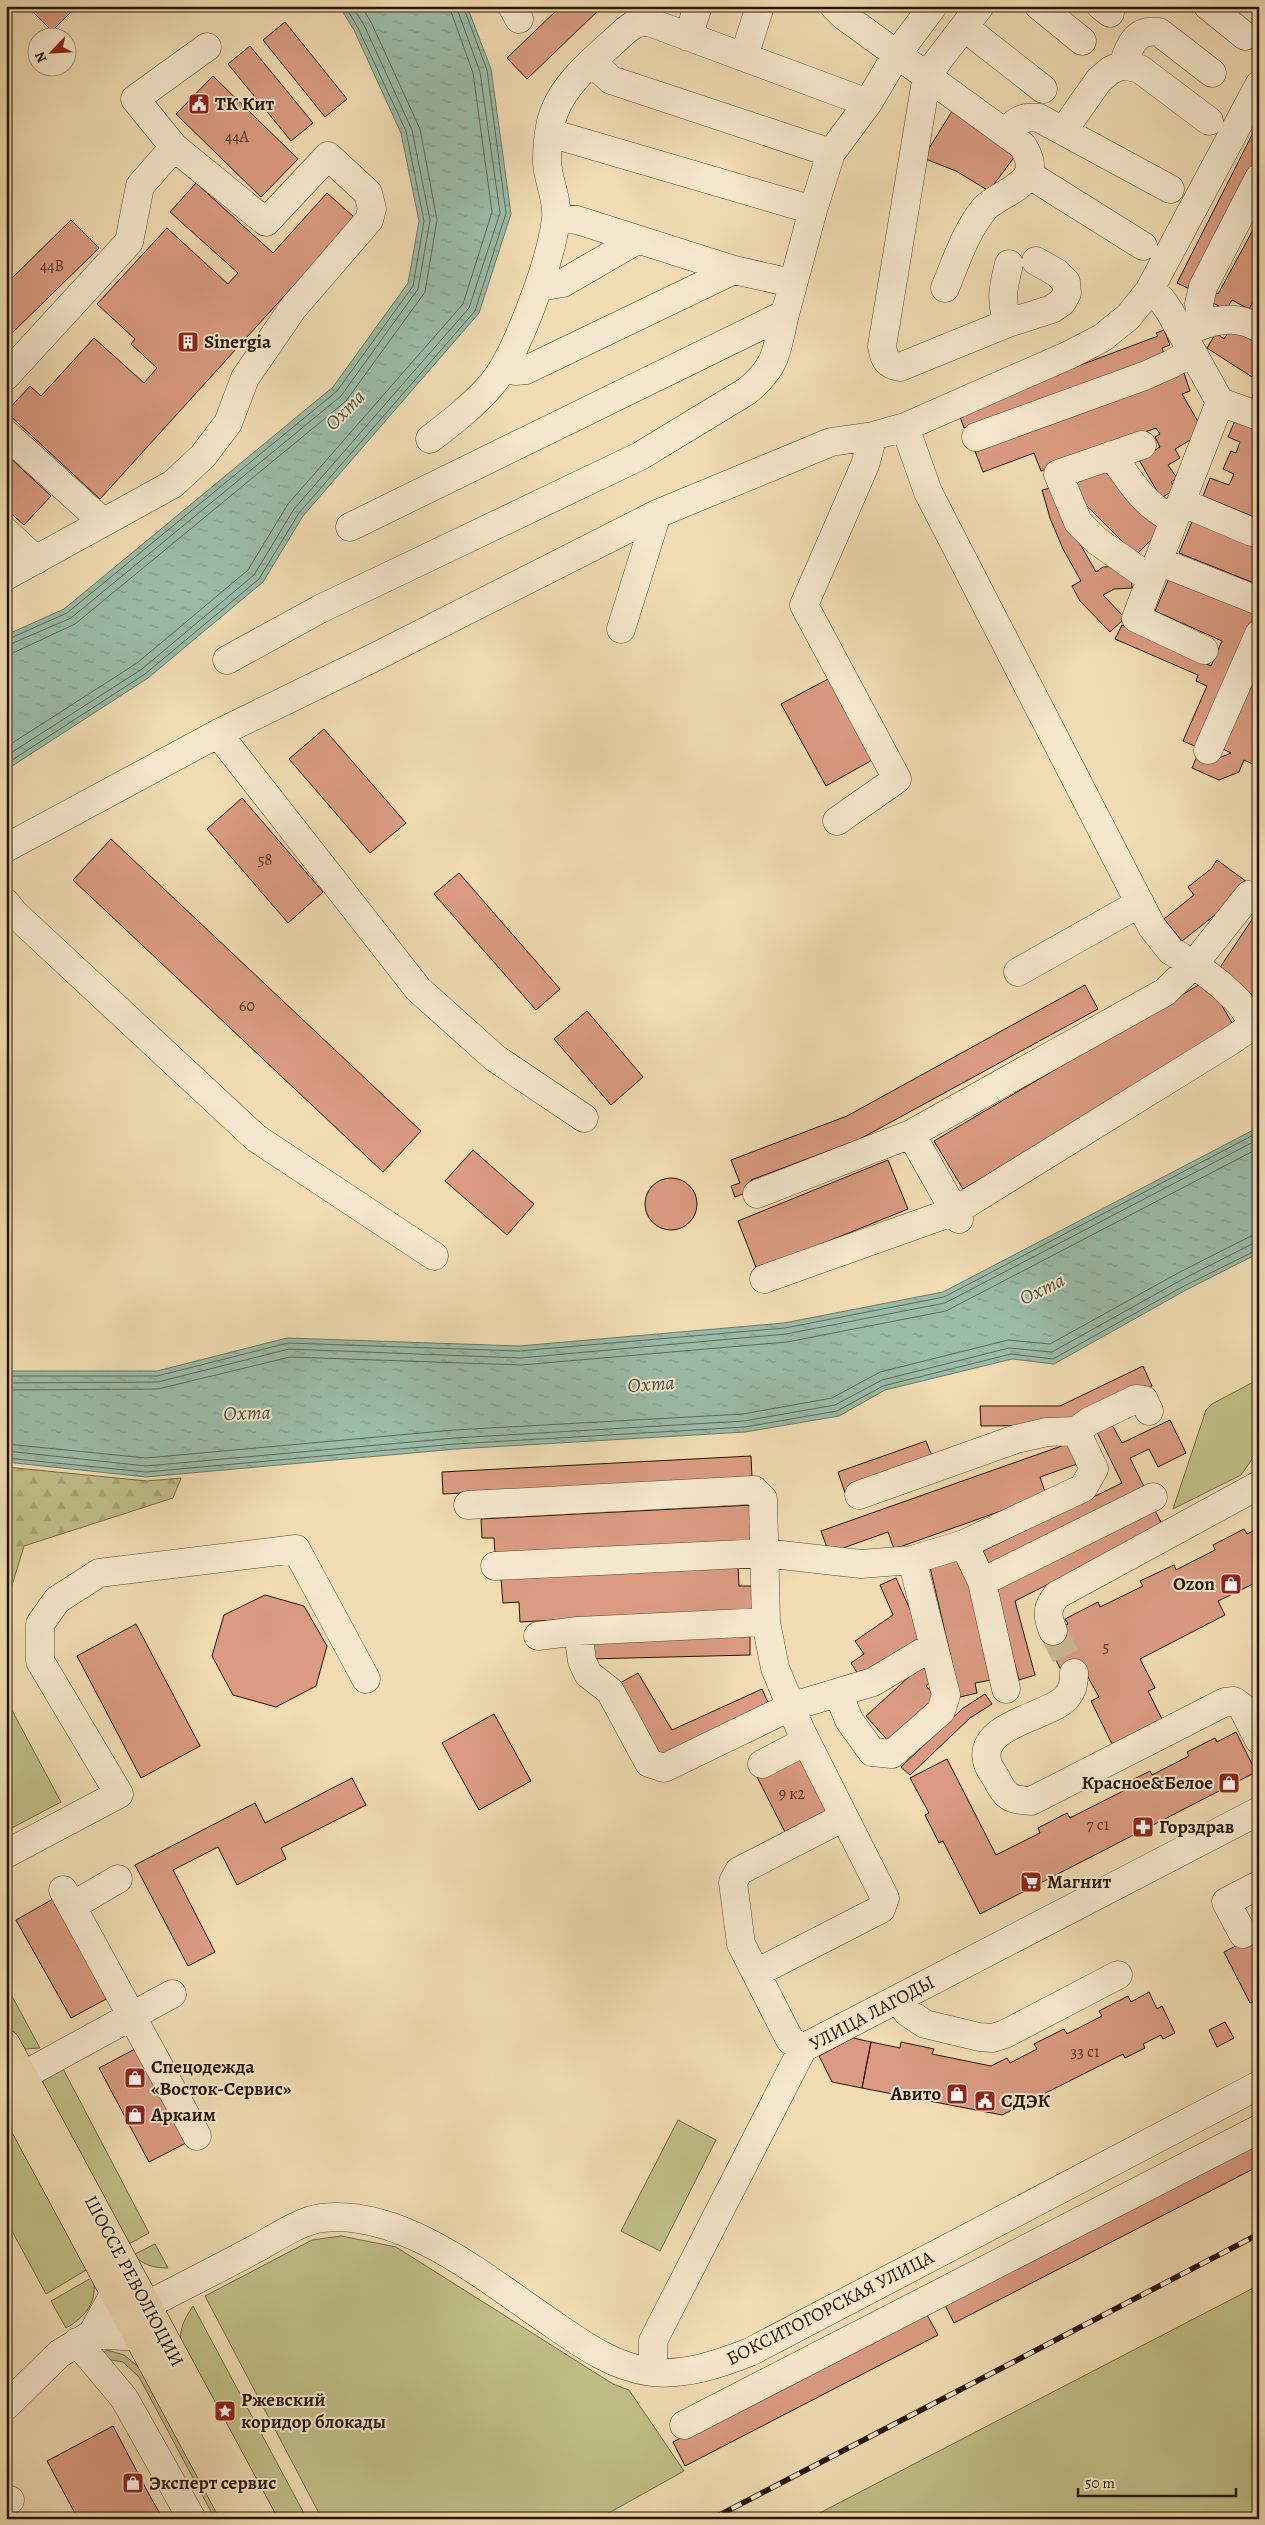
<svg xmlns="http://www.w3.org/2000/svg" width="1265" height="2525" font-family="Alegreya,serif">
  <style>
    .green { fill: #c0bf88; stroke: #736a45 }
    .forest { fill: url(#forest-firs); stroke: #736a45 }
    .water { fill: url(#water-ripples); stroke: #6c7966 }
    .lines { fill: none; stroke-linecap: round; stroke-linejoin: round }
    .shore { stroke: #606856; stroke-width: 1 }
    .building { fill: #da9b82; stroke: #261502 }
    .minor-tunnel { stroke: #c8b490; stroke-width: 28; stroke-dasharray: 28 14; stroke-linecap: butt }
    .minor-casing { stroke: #59472e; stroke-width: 29 }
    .major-casing { stroke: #261502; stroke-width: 29 }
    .minor { stroke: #f6e8ce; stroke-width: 28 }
    .major { stroke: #f1dcb3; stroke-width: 28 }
    .rail-casing { stroke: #261502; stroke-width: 5.5 }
    .rail { stroke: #f6e8ce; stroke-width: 4; stroke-dasharray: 11; stroke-linecap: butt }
    .labels { text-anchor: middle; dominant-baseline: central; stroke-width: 4; stroke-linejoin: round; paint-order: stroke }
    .number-label { font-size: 16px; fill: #533622 }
    .poi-label { font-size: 19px; font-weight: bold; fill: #261502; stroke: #f6e8ce; text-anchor: start }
    .street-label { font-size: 19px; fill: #261502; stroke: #f6e8ce }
    .water-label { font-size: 20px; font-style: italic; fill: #4f4f3c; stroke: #f6e8ce }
  </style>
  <defs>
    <pattern id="forest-firs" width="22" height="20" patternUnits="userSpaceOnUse" patternTransform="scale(1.25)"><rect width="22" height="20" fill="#c0bf88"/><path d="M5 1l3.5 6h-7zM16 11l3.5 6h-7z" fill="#a5a374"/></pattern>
    <pattern id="water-ripples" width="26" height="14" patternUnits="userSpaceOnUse" patternTransform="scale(1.25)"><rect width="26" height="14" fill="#9bbca9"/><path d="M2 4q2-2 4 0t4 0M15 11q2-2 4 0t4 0" fill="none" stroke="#85a190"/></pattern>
  </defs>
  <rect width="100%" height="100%" fill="#f1dcb3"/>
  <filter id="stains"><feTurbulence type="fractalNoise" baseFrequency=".004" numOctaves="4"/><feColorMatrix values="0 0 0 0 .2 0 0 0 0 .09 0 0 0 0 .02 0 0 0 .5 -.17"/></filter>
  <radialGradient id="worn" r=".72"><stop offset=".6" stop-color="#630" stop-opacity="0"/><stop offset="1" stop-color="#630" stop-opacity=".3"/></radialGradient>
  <!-- green -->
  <path class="green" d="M1259,1379v70l-18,26 -68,34 33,-99 6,-6z
    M6,1699l55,103 -55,29z
    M6,1985l34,63 -16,1c-21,-19 -18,-38 -18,-64z
    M59,2061l90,172 -22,12 -84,-160 1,-11z
    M6,2117l82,152 -42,25 -40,-74z
    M678,2120l38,20 -56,111 -39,-20z
    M341,2236l55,11 217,137 16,6 55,81 -86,48h-276l-117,-223 107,-56z
    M155,2244l13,24c-15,0 -24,-3 -35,-13z
    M93,2277c5,24 -6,39 -27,51l-15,-27z
    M1259,2285v234h-451z
    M193,2306l114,213h-33l-92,-170c-4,-18 1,-28 11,-43z
    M107,2350l17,5 17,14 82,150h-8l-76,-142 -16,-15 -18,-3 -1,-7z"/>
  <!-- forest -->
  <path class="forest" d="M6,1467l141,14 34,-3 -8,20 -149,48 -18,59v-32l6,-17 -6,-2z"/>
  <!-- water -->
  <path class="water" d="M339,6h128l24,63 20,145 -32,99 -176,203 -40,66 -115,96 -142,92v-135l58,-26 269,-222 75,-104 11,-62 -18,-88 -47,-103z
    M1259,1127v126l-73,37 -132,74 -42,-5 -127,31 -46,26 -94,16 -289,17 -310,28 -140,-15v-91h151l130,-33 232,8 265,-23 159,-31z"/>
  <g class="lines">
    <!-- shore -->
    <path class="shore" d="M6,640l61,-27 270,-222 76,-105 11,-65 -18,-90 -48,-103 -13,-22
      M6,646l65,-28 270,-222 77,-107 12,-69 -18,-90 -48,-105 -12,-19
      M6,653l9,-1 60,-28 271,-223 79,-109 12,-72 -17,-91 -49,-107 -10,-16
      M6,747l131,-84 111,-93 40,-66 175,-200 29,-92 -19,-139 -24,-67
      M6,756l136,-87 112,-94 40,-66 175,-201 31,-95 -20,-141 -24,-66
      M6,764l139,-90 114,-95 40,-66 176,-202 31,-98 -19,-143 -24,-64
      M6,1376h151l131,-33 231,8 266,-23 159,-31 315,-165
      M6,1383l152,-1 131,-33 231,9 266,-24 159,-31 314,-164
      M6,1390l152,-1 132,-32 231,8 266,-23 159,-31 313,-163
      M6,1444l140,14 308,-28 289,-16 89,-16 48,-26 128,-32 42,4 128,-71 71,-36 10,-2
      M6,1451l140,15 309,-28 289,-17 91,-16 47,-25 127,-32 43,4 129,-72 71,-36 7,-2
      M6,1458l140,14 309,-28 290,-17 92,-16 46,-25 128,-32 42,5 131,-73 75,-37"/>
  </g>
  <!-- building -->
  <path class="building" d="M27,6h50l-25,25z
    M561,6h42l-76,73 -20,-21z
    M285,22l62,77 -22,18 -62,-77z
    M250,46l63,77 -22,18 -63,-77z
    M213,76l85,83 -37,38 -85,-83z
    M954,108l64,44 -29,39 -33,-20 -33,-13z
    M1259,121v42l-65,128 -17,-8z
    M196,183l77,70 54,-60 28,25 -255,281 -94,-87 24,-26 11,10 53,-58 50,45 13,-15 -26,-24 4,-5 -38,-35 70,-76 61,56 10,-11 -68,-61z
    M1259,219v72l-10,18 -17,-9 -6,10 -17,-9 5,-9 4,2z
    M71,220l28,28 -93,91v-55z
    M1233,325l26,17v25l-7,10 -45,-29 9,-15 8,6z
    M1164,330l6,15 -8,3 2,6 -200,74 -6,-17 200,-75 -2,-3z
    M1184,373l6,18 -8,3 22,38 -29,17 5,9 -12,7 9,13 -6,4 5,7 -15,9 -22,-38 21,-13 -5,-10 5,-3 -4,-6 -115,43 -7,-18 -51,19 -8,-21z
    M1257,382h2v19l-7,-2z
    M1237,416l22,9v94l-56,-23 7,-18 19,7 5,-11 -11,-5 8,-18 5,2 4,-11 -12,-5z
    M6,454l45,42 -27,29 -18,-16z
    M1103,470l60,58 -27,27 -65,-65 11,-11z
    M1059,486l8,27 12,29 17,30 7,-5 20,-1 8,10 1,12 -18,1 -11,6 22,23 -15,14 -30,-31 -8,-15 9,-5 -18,-32 -13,-31 -8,-28z
    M1194,517l65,27v41l-80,-32z
    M1170,576l87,37 -58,135 -16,-7 24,-55 -11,-5 2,-6 -83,-36 7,-14 89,41 11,-25 -67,-30z
    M1259,668v99l-15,-7 -5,12 -20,8 -27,-12 8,-19 19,9 12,-5 -8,-4z
    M830,678l44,81 -48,27 -45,-82z
    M324,729l82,94 -36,30 -81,-94z
    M242,798l81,94 -35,31 -81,-94z
    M111,839l310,292 -38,41 -310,-292z
    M1217,860l30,22 -12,17 -53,42 -18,-22 30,-24 -6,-8 23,-18z
    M459,873l101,116 -24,21 -102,-116z
    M1259,909v90l-42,-27z
    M1207,980l28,48 -272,161 -29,-48z
    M1085,985l13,24 -238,130 -109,41 4,9 -20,8 -4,-11 9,-3 -9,-23 116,-44z
    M587,1011l56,66 -32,28 -57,-66z
    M473,1150l61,54 -27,31 -62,-54z
    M888,1160l20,49 -151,61 -19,-49z
    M645 1204a26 26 0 1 1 52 0a26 26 0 1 1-52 0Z
    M1143,1366l9,20 -82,39 -89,1 -1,-20h80z
    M1170,1420l16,33 -28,14 -9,-18 -19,9 16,33 -155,77 -8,-17 139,-68 -26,-53 15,-7 11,20z
    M926,1441l8,20 -89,32 -7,-21z
    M1070,1443l7,21 -37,13 6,18 -152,54 -6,-17 -59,21 -8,-22z
    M751,1456l1,22 -309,16 -1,-22z
    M753,1505l1,37 -259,13 -1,-17h-12l-1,-19z
    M1154,1509l9,17 -148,75 20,74 -16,5 -24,-91z
    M1259,1528v53l-41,20 7,14 -85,44 15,29 -7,3 14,28 -50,25 -21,-43 8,-4 -16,-29 -18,10 -21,-42 24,-12 -3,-5 33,-17 2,5 43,-21 -3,-5 34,-16 2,5 39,-20 -2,-5 31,-16 3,5z
    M964,1559l27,121 -16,3 2,10 -17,4 -30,-130z
    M738,1566l1,20h13l2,23 -234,13 -1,-20 -16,1 -2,-24z
    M896,1578l20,45 9,13 -64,43 -10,-16 13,-9 -9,-13 38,-26 -13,-30z
    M265,1595l39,11 23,40 -11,40 -40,21 -43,-12 -21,-39 12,-41z
    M136,1624l64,122 -59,32 -64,-122z
    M750,1635v20l-162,4v-20z
    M923,1664l12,14 -9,8 12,13 -48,44 -24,-27z
    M638,1673l34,57 90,-41 7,16 -109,50 -40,-72z
    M985,1694l7,10 -22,14 -60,57 -9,-8 61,-58z
    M494,1714l37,67 -52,29 -37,-67z
    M1236,1732l20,40 -276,142 -37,-73 -4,2 -14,-28 4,-2 -19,-35 37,-19 49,96 44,-22 -2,-5 29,-15 3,5 55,-28 -3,-5 28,-14 2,4 37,-19 -2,-4 28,-14 2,4z
    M800,1755l28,55 -43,22 -28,-55z
    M352,1778l14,27 -85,43 5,11 -49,26 -19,-38 -45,23 42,82 -27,14 -53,-101 120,-62 10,20z
    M53,1899l55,99 -37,20 -55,-98z
    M1259,1934v65l-9,4 -26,-51z
    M1149,1992l8,17 5,-3 13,27 -12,6 -2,-4 -18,9 2,4 -20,10 -2,-4 -121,61 -140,-27 9,-46 29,6 1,-6 33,7 -2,5 59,12 16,-8 3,5 27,-14 -3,-5 30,-15 3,5 35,-18 -3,-5 29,-15 3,6z
    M1225,2022l9,16 -17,9 -8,-17z
    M853,2038l18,4 -9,46 -30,-6 -13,-26z
    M137,2048l49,95 -37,19 -50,-94z
    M1259,2136v30l-305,157 -12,-24z
    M925,2311l13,24 -253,131 -12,-24z
    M113,2426l38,72 12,21h-85l-31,-58z"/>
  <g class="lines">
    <!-- minor-tunnel -->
    <path class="minor-tunnel" d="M1053,1631l21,42"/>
    <!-- minor casing -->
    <g class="minor-casing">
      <path id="minor" d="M512,6l7,13
        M834,6l10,10 179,130c5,9 10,19 5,29 -10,16 -31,21 -43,33 -19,22 -29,54 -40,80
        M980,6l-53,69 -45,271c2,13 5,19 18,21l108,-44 44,-14 10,-7 5,-9 -1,-11 -9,-9 -21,-12
        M1039,6l43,35
        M1101,6l9,7
        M1208,6l37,30
        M964,27l79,62
        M688,37l10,-31
        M744,57l16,-51
        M593,63l18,17 220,73
        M1123,65c6,-19 13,-37 36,-33l53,41
        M1063,131l36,-51 12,-10 12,-5 17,4 69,52
        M550,133l263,77
        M1006,133c9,-13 18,-17 33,-15l131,71
        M1028,174l115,72
        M556,218l21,2 157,50 58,13
        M541,282l10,3 12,-2 74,-43
        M1149,291l12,8 9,13 50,90 39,14
        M1008,323c-8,-24 -5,-35 1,-59
        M1202,325l-3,-21 4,-17 56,-109
        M1186,332c23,-11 48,-19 73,-4
        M505,365l10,6 11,-1 208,-100
        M6,376l123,-134 11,-56 34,-39
        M905,427l23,65 224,435 19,24 23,13 27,21 18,17 16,23
        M6,434l97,88
        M976,437l168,-61 27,-12 21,-12
        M430,439c22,-17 44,-34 62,-55 25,-30 60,-126 64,-166 2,-19 -8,-37 -9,-56 0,-15 2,-38 8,-52 13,-32 46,-56 70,-79l11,-8 13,-1 219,81
        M1142,445l-84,29 20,48 19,19 54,38
        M1112,455c19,28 31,49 62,65
        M1181,502l71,30
        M350,527l435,-213 28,-104 18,-57 37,-50 29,-49 36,-48
        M6,532l30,28
        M1158,561l101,40
        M6,576l167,-92 30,-28 25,-33 17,-45 48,-70 76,-88 3,-11 -4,-16 -40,-37 -62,66 -92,-75 -39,-48 72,-52
        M621,629l36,-115
        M1204,650l-68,-32 84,-216
        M227,660l93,-51 320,-153 107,-65c31,-26 29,-39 38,-77
        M219,733l4,7 195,249 77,69 89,60
        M1208,750l51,-116
        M837,821l60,-42 -93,-174 61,-140 8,-29
        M6,848l213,-115 158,-77 280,-142 174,-72 42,-6 32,-9 164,-72 33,-17 26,-21 21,-26 110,-206
        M6,903l8,10 242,225 178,118
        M1018,972l122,-69
        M911,1134l48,85
        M757,1194l154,-60 254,-142 29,-28 55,-69
        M764,1279l191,-68 277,-171 27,-19
        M859,1495l157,-56 31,-7 29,-1 14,-10 46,-22 8,1 5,11
        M468,1505l286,-15 9,9 3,123 9,46 26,63 84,167 -4,11 -125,64
        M964,1544l18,38 24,107
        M495,1566l269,-13 97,11 51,-4 52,-16 119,-56 11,-19 -18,-38
        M982,1582l171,-85
        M578,1631l4,30 6,13 22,17 39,72 15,5 126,-61 83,-25 60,-36
        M1053,1631c-6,-15 -7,-23 4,-36l202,-110
        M538,1636l40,-5 188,-9
        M1074,1673c0,10 -1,17 -8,25 -18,19 -87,26 -79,63 1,6 6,12 9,17 9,19 14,22 35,23l194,-99 9,-1 8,6 17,33
        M838,1693l11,27 23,32 20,2 49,-43 5,-16 -34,-135
        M762,1764l44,-23
        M6,1854l113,-60 -79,-133v-37l17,-24 42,-27 197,-24 70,130
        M63,1890l134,246
        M72,1906l46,-27
        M1243,1934l-17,-32 33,-17
        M900,1998l7,14 18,12 54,13 14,1 12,-4 113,-59
        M803,2048l-13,-8 -49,-96 -8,-62 6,-11 105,-54
        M24,2075l148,-81
        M114,2294l-22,40 46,3
        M126,2316c44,-23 88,-45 131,-68 18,-10 45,-28 65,-30 83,-10 169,65 235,109 29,20 58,40 94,45 34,4 68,-8 99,-20l509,-267
        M77,2342l47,56 68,121
        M653,2372v-31l150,-293 456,-237
        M6,2406l53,-52 33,-20
        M684,2425l575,-296
        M6,2502l4,-2"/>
    </g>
    <!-- major casing -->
    <g class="major-casing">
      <path id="major" d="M6,2044l256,475
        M6,2091l230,428"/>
    </g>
    <!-- minor -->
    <use href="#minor" class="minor"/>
    <!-- major -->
    <use href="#major" class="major"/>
    <!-- rail casing -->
    <g class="rail-casing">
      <path id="rail" d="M712,2519l547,-285"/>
    </g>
    <!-- rail -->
    <use href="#rail" class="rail"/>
  </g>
  <!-- icons -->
  <defs>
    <g id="civic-square" transform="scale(1.125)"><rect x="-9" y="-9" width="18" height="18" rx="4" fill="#8f2418" stroke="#f6e8ce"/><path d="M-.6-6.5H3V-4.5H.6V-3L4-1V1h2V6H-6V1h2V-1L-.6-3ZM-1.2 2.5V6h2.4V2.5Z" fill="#fff"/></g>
    <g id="building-square" transform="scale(1.125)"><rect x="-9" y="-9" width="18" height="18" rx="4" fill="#8f2418" stroke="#f6e8ce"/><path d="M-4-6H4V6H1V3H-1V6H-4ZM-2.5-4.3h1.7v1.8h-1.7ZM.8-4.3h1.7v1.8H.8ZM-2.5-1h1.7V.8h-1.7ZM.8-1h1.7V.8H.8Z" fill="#fff"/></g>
    <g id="shop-square" transform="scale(1.125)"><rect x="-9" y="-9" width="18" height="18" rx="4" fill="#8f2418" stroke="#f6e8ce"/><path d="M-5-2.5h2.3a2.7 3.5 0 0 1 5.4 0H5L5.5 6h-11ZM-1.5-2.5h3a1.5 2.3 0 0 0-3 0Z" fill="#fff"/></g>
    <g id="pharmacy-square" transform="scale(1.125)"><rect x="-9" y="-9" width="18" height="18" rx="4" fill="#8f2418" stroke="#f6e8ce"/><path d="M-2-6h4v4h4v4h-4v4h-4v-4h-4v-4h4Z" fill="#fff"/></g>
    <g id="supermarket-square" transform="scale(1.125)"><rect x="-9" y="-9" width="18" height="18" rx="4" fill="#8f2418" stroke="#f6e8ce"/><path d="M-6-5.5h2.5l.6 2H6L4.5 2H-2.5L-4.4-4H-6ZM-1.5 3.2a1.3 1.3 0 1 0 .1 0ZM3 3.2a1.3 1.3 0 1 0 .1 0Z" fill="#fff"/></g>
    <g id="sight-square" transform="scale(1.125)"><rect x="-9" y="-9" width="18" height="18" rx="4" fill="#8f2418" stroke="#f6e8ce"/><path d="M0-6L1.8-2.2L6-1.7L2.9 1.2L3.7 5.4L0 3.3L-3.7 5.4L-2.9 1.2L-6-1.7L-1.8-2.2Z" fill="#fff"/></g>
  </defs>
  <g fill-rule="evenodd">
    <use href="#civic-square" x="199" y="104"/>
    <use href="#building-square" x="188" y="342"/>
    <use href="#shop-square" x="1231" y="1584"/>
    <use href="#shop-square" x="1229" y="1783"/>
    <use href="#pharmacy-square" x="1143" y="1827"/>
    <use href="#supermarket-square" x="1031" y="1882"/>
    <use href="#shop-square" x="135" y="2078"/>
    <use href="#shop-square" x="957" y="2094"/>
    <use href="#civic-square" x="985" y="2101"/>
    <use href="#shop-square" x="135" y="2115"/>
    <use href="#sight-square" x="225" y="2411"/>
    <use href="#shop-square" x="133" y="2483"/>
  </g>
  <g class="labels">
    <!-- number labels -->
    <g class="number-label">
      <text x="237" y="137">44А</text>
      <text x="52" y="266">44В</text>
      <text x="265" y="860">58</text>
      <text x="247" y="1006">60</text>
      <text x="1106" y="1647">5</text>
      <text x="792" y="1794">9 к2</text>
      <text x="1098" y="1825">7 с1</text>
      <text x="1085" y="2052">33 с1</text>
    </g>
    <!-- poi labels -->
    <g class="poi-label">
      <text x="215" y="104">ТК Кит</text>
      <text x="204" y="342">Sinergia</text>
      <text x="1215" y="1584" text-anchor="end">Ozon</text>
      <text x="1213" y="1783" text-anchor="end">Красное&amp;Белое</text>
      <text x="1159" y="1827">Горздрав</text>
      <text x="1047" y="1882">Магнит</text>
      <text x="151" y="2067">Спецодежда<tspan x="151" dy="22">«Восток-Сервис»</tspan></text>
      <text x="941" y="2094" text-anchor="end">Авито</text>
      <text x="1001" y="2101">СДЭК</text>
      <text x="151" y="2115">Аркаим</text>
      <text x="241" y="2400">Ржевский<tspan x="241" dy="22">коридор блокады</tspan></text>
      <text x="149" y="2483">Эксперт сервис</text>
    </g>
    <!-- street labels -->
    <g class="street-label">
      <text transform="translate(872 2013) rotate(-28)">УЛИЦА ЛАГОДЫ</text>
      <text transform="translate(134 2281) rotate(62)">ШОССЕ РЕВОЛЮЦИИ</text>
      <text transform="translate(830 2308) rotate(-27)">БОКСИТОГОРСКАЯ УЛИЦА</text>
    </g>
    <!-- water labels -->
    <g class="water-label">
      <text transform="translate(345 410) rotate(-46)">Охта</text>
      <text transform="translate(1042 1289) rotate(-26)">Охта</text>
      <text transform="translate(651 1384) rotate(-4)">Охта</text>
      <text transform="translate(247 1413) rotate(-2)">Охта</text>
    </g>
  </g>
  <!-- margin -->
  <rect width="1265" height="2525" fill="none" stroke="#f1dcb3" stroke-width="25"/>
  <rect x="8" y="8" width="1250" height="2510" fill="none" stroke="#261502" stroke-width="2.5"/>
  <rect x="12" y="12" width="1240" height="2500" fill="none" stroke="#261502"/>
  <!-- north arrow -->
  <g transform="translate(52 52) rotate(245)"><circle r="24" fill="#f6e8ce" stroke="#a3947c"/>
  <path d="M0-4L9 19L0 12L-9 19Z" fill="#8f2418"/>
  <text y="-8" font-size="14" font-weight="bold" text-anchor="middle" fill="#261502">N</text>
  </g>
  <!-- scale -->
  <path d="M1078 2488v8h158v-8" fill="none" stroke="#261502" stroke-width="2.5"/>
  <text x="1085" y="2488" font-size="15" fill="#261502" stroke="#f6e8ce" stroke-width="4" paint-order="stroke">50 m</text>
  <rect width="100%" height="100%" filter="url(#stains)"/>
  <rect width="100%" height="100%" fill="url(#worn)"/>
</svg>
